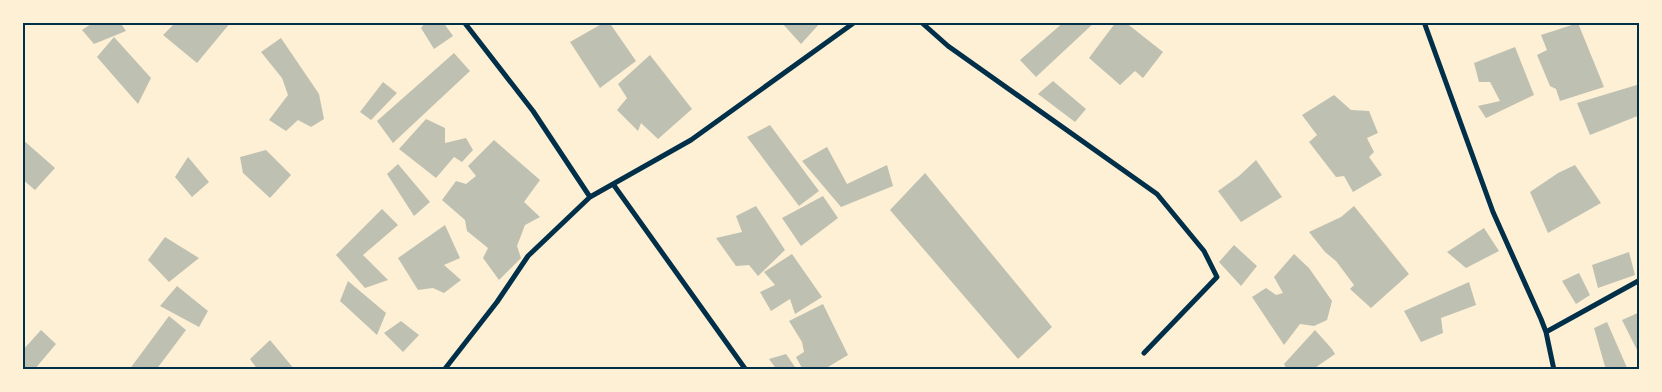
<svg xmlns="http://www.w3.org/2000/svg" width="1662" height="392" font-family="'Times New Roman',serif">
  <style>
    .building { fill: #bec0b2 }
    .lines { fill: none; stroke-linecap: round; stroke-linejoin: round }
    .minor { stroke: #003049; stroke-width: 5 }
    .neatline { fill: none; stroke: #003049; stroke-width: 2 }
  </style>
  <rect width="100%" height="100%" fill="#fdf0d5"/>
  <!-- building -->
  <path class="building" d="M94,22h26l6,9 -32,13 -12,-14z
    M176,22h55l-34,41 -34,-28z
    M426,22h17l10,14 -19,13 -13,-21z
    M605,22h4l27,39 -36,27 -30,-46z
    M781,22h40l-20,22z
    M1064,22h31l-59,55 -16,-17z
    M1116,22h9l38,30 -20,26 -8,-7 -15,14 -31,-27z
    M1578,23l26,64 -44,14 -4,-12 -6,-3 -13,-31 10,-5 -6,-15z
    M114,37l37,41 -13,26 -41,-47z
    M281,38l38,56 5,25 -13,8 -13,-7 -12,11 -17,-11 19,-25 -6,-17 -21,-26z
    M1515,47l19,48 -48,23 -8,-12 22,-5 -10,-19h-11l-5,-19z
    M454,53l16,18 -77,72 -16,-22z
    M650,55l42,54 -34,30 -17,-16 -3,8 -21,-21 10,-12 -9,-14z
    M1053,81l33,28 -11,13 -37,-28z
    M383,82l14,11 -26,27 -11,-8z
    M1640,84v31l-50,20 -13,-32z
    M1334,95l17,15 18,1 9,22 -11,5 7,14 -5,5 13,18 -29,17 -9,-16 -8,1 -27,-35 8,-7 -15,-20z
    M426,119l19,9v15l21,-5 7,12 -11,12 -8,-5 -18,21 -37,-29z
    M770,125l49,66 -20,15 -52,-69z
    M22,139l33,29 -20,22 -13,-11z
    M494,140l46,40 -16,22 16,15 -15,8 -8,21 4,12 -22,22 -16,-22 5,-10 -21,-17 -2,-11 -23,-20 14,-19 10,3 10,-8 -8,-10z
    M827,147l20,37 40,-19 6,21 -52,21 -39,-46z
    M266,150l25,25 -21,23 -27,-25 -3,-16z
    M188,157l21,25 -17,15 -17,-20z
    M1256,160l26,37 -41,25 -23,-31 21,-15z
    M398,164l32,38 -16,14 -27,-42z
    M1575,165l26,38 -53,30 -18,-41 28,-19z
    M925,173l127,154 -34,32 -128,-149z
    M823,196l15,22 -37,28 -19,-28z
    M756,206l29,44 -27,26 -9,-11 -13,1 -20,-28 26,-6 -6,-16z
    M1354,206l55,68 -38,34 -21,-19 4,-4 -18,-24 -11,-9 -16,-20 32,-15z
    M382,209l16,16 -35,30 25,25 -23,8 -29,-33z
    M445,225l15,33 -16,7 17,15 -17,13 -11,-5 -15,2 -20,-32z
    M1484,228l15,23 -33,17 -19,-16z
    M165,237l34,21 -30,24 -21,-22z
    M1234,245l23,21 -16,20 -22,-24z
    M1629,252l6,23 -37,13 -6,-23z
    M792,254l30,43 -27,17 -5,-15 -19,12 -11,-19 15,-7 -11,-13z
    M1294,254l15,14 23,33 -5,19 -13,6 -14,-2 -16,21 -32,-48 14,-9 10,7 7,-2 -9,-16z
    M1579,273l11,22 -14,9 -14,-23z
    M348,281l38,32 -9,22 -37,-34z
    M1469,282l7,23 -35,13 2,15 -22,9 -17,-31z
    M177,286l31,25 -9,16 -39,-21z
    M823,304l25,51 -25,15h-20l-7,-13 8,-5 -2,-10 -13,-21z
    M1640,312v44l-18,-36z
    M169,316l17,14 -30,40h-27z
    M401,321l18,14 -16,17 -19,-19z
    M1607,322l21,48h-22l-12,-42z
    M41,330l15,14 -22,26h-6l-6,-5v-14z
    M1315,330l17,19 3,5 -23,16h-25l-3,-6z
    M270,340l25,30h-37l-8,-11z
    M786,354l11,16h-20l-8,-11z"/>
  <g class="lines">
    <!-- minor -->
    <path class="minor" d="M464,22l69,89 57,86
      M921,22l27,24 209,148 47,57 13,26 -73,76
      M1424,22l69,190 48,107 5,13 8,38
      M613,184l133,186
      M1546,332l94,-52
      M444,370l53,-68 31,-46 62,-59 101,-57 164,-118"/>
  </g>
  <!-- border -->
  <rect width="1662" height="392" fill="none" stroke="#fdf0d5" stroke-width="48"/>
  <rect x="24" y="24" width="1614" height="344" class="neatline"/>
</svg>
